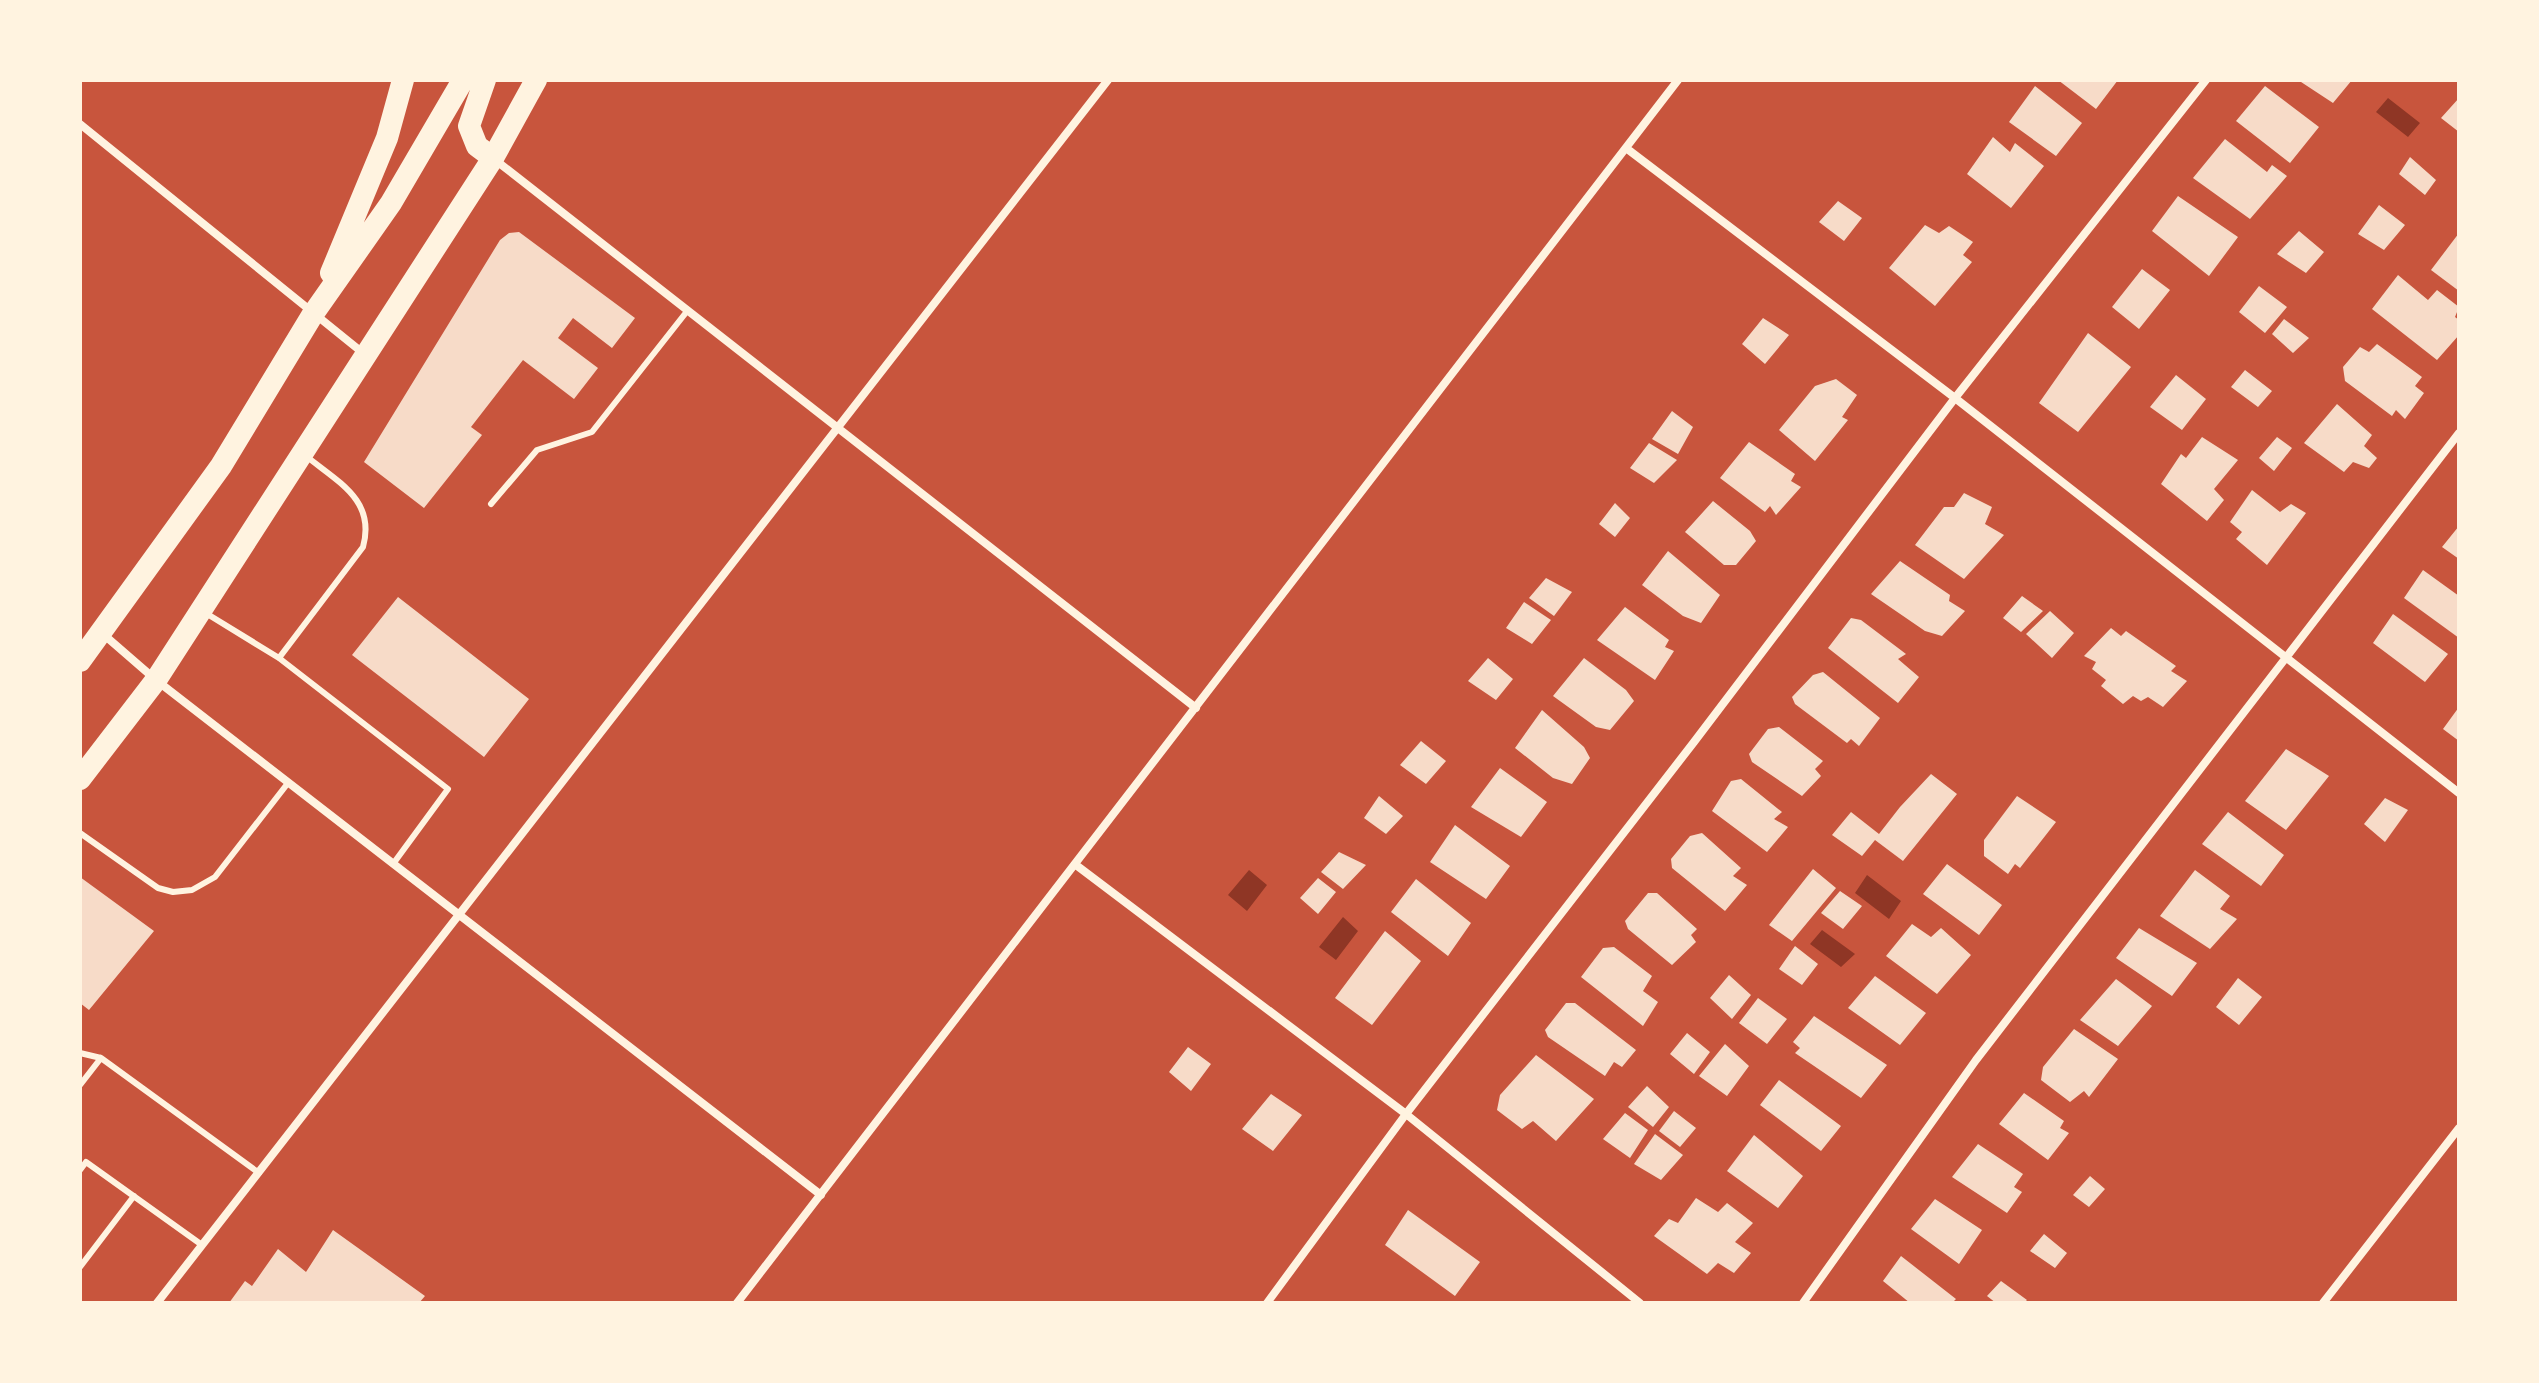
<svg xmlns="http://www.w3.org/2000/svg" width="2539" height="1383" font-family="Figtree,sans-serif">
  <style>
    .water { fill: #8f3625 }
    .building { fill: #f7dbc8 }
    .lines { fill: none; stroke-linecap: round; stroke-linejoin: round }
    .service { stroke: #fff3e0; stroke-width: 6 }
    .minor { stroke: #fff3e0; stroke-width: 8 }
    .trunk { stroke: #fff3e0; stroke-width: 22 }
  </style>
  <rect width="100%" height="100%" fill="#c8553d"/>
  <!-- water -->
  <path class="water" d="M2388,98l32,25 -12,14 -32,-25z
    M1249,870l18,15 -20,26 -19,-16z
    M1867,875l34,26 -12,18 -34,-26z
    M1343,917l15,14 -22,29 -17,-13z
    M1822,930l33,24 -14,13 -31,-23z"/>
  <!-- building -->
  <path class="building" d="M2058,80h60l-22,29z
    M2298,80h54l-19,23z
    M2035,86l47,37 -26,33 -47,-34z
    M2265,86l54,41 -29,36 -54,-42z
    M2459,98v34l-18,-14z
    M1993,137l17,15 5,-9 29,23 -33,42 -44,-34z
    M2225,139l42,33 5,-7 15,11 -37,43 -57,-41z
    M2410,157l26,23 -11,15 -26,-21z
    M2178,196l60,41 -29,39 -57,-45z
    M1838,201l24,17 -18,23 -25,-19z
    M2379,205l26,20 -21,25 -26,-16z
    M1925,225l14,8 10,-7 24,16 -10,13 9,7 -37,44 -46,-38z
    M2299,231l25,21 -18,21 -29,-19z
    M519,232l116,86 -23,30 -39,-30 -15,20 40,30 -24,31 -51,-39 -52,67 11,8 -58,73 -60,-46 136,-222 9,-7z
    M2459,233v58l-28,-21z
    M2142,269l28,21 -31,39 -27,-22z
    M2398,275l30,25 9,-10 22,17 -4,10 4,3v15l-22,25 -65,-51z
    M2259,286l28,21 -22,26 -26,-21z
    M1763,318l26,17 -24,29 -23,-20z
    M2284,319l25,19 -16,15 -21,-19z
    M2088,333l43,34 -53,65 -39,-29z
    M2377,344l45,33 -7,9 9,7 -19,26 -9,-9 -4,6 -47,-35 -2,-14 17,-20 9,5z
    M2245,370l27,21 -14,16 -27,-20z
    M2176,375l30,24 -24,31 -32,-23z
    M1836,379l21,16 -15,22 6,3 -33,41 -36,-31 36,-44z
    M2337,404l35,31 -8,11 13,12 -8,10 -16,-6 -9,10 -40,-29z
    M1672,411l21,16 -15,27 -26,-15z
    M2202,437l36,23 -24,29 10,11 -17,21 -46,-37 20,-30 5,4z
    M2277,437l15,11 -18,23 -15,-13z
    M1749,442l46,32 -4,7 10,6 -25,28 -6,-9 -5,6 -45,-34z
    M1649,443l28,17 -23,23 -24,-15z
    M2252,490l28,22 11,-8 15,9 -39,52 -31,-26 6,-7 -12,-10z
    M1964,493l28,14 -7,17 19,11 -40,44 -49,-34 29,-38h10z
    M1713,501l37,30 6,10 -20,24h-12l-39,-33z
    M1615,503l15,15 -15,19 -16,-13z
    M2459,526v33l-17,-12z
    M1668,551l52,44 -19,28 -18,-7 -41,-31z
    M1900,561l50,34 -1,6 16,10 -23,25 -17,-5 -54,-37z
    M2423,570l36,26v42l-55,-40z
    M1546,578l26,14 -18,24 -25,-18z
    M2022,596l21,15 -22,21 -18,-14z
    M398,597l131,102 -45,58 -132,-102z
    M1524,602l27,18 -19,24 -26,-16z
    M1625,607l44,33 -4,7 9,4 -19,29 -58,-40z
    M2050,611l24,22 -22,25 -26,-24z
    M2393,614l55,40 -23,28 -52,-39z
    M1851,618l10,2 45,34 -8,5 21,18 -21,26 -70,-55z
    M2111,628l10,8 5,-5 50,35 -5,5 16,10 -24,26 -15,-10 -7,4 -8,-5 -10,8 -22,-18 5,-6 -14,-11 4,-7 -12,-6z
    M1488,658l25,21 -17,21 -28,-19z
    M1584,658l42,32 8,11 -24,29 -14,-3 -43,-31z
    M1823,672l57,46 -21,28 -8,-7 -4,4 -52,-39 -3,-7 21,-22z
    M2459,707v34l-16,-12z
    M1542,710l42,37 6,11 -18,26 -19,-6 -38,-30z
    M1779,727l44,34 -8,8 6,7 -19,20 -50,-34 -3,-8 19,-25z
    M1421,741l25,20 -20,23 -26,-19z
    M2286,749l43,27 -43,54 -41,-29z
    M1500,768l47,34 -26,35 -50,-30z
    M1931,774l26,20 -54,67 -28,-21 -13,16 -30,-21 19,-23 28,22 21,-27z
    M1741,779l41,33 -8,7 14,8 -21,25 -55,-41 19,-30z
    M1379,796l24,20 -17,18 -22,-16z
    M2017,796l39,26 -36,46 -5,-4 -7,10 -24,-18v-16z
    M2385,798l23,12 -23,32 -21,-18z
    M2228,812l56,43 -23,31 -59,-42z
    M1455,825l55,41 -24,33 -56,-37z
    M1702,833l39,35 -8,8 14,9 -22,26 -53,-43 -1,-9 19,-23z
    M1339,852l27,13 -23,24 -22,-17z
    M1947,864l55,41 -23,30 -56,-41z
    M1813,869l23,19 -44,53 -23,-16z
    M2195,870l35,26 -10,13 17,10 -27,30 -50,-33z
    M80,877l74,54 -65,79 -9,-7z
    M1318,878l18,14 -18,22 -18,-16z
    M1416,879l55,44 -23,33 -57,-44z
    M1840,891l22,15 -19,23 -22,-16z
    M1648,893h9l40,36 -6,6 5,7 -24,23 -44,-36 -3,-8z
    M1912,924l19,13 10,-9 30,27 -34,39 -51,-38z
    M2139,928l58,35 -25,33 -56,-38z
    M1385,931l36,30 -49,64 -37,-27z
    M1795,946l23,18 -16,21 -23,-16z
    M1614,947l38,29 -9,15 15,11 -15,24 -62,-49 22,-29z
    M1729,975l22,20 -19,24 -22,-21z
    M1875,976l51,37 -26,32 -52,-37z
    M2238,978l24,19 -23,28 -23,-18z
    M2116,979l36,27 -34,40 -38,-26z
    M1758,998l29,21 -20,25 -28,-21z
    M1566,1003h9l61,47 -14,17 -8,-5 -9,14 -57,-39 -3,-7z
    M1814,1016l73,49 -26,33 -66,-45 5,-5 -7,-6z
    M2074,1029l44,30 -29,38 -5,-6 -14,11 -29,-22 2,-13z
    M1687,1033l23,19 -16,22 -24,-20z
    M1725,1044l24,22 -22,30 -28,-20z
    M1188,1047l23,17 -20,27 -22,-19z
    M1536,1055l58,44 -38,42 -23,-20 -11,8 -25,-19 3,-15z
    M1779,1080l62,46 -20,25 -61,-46z
    M1647,1086l22,21 -16,20 -25,-20z
    M2024,1093l40,28 -4,7 9,5 -21,27 -49,-36z
    M1271,1094l31,21 -29,36 -31,-22z
    M1674,1111l22,17 -16,19 -21,-16z
    M1625,1113l23,17 -18,28 -27,-19z
    M1655,1134l28,21 -22,25 -27,-16z
    M1754,1135l49,41 -25,32 -51,-37z
    M1978,1144l45,30 -9,13 8,5 -15,21 -55,-36z
    M2090,1176l15,13 -16,18 -16,-12z
    M1696,1198l22,14 9,-9 26,20 -18,19 16,11 -17,20 -16,-10 -11,11 -53,-38 15,-17 9,4z
    M1935,1199l47,31 -23,34 -48,-35z
    M1408,1210l72,52 -25,34 -70,-51z
    M333,1230l92,66 -6,7h-190l16,-22 7,5 26,-37 28,23z
    M2044,1234l23,19 -12,15 -25,-17z
    M1901,1256l55,43 -4,4h-42l-27,-22z
    M2001,1281l26,19 -3,3h-28l-9,-7z"/>
  <g class="lines">
    <!-- service -->
    <path class="service" d="M491,504l46,-54 55,-18 96,-122
      M204,612l75,46 169,131 -55,75
      M279,658l84,-111c13,-47 -25,-65 -57,-91
      M80,833l78,55 15,4 19,-2 23,-13 73,-94
      M80,1053l21,5 158,115
      M80,1085l21,-27
      M80,1170l6,-8 116,83
      M80,1267l54,-71"/>
    <!-- minor -->
    <path class="minor" d="M80,124l283,229
      M1626,148l329,250 504,395
      M494,159l702,549
      M103,634l53,46 665,515
      M1076,865l330,249 234,189
      M157,1303l951,-1223
      M737,1303l941,-1223
      M1267,1303l139,-189 288,-372 261,-344 251,-318
      M1803,1303l173,-243 483,-627
      M2323,1303l136,-175"/>
    <!-- trunk -->
    <path class="trunk" d="M485,80l-16,46 8,20 16,12
      M331,273l56,-135 16,-58
      M80,661l141,-195 92,-152 78,-111 72,-123
      M80,779l76,-99 337,-522 43,-78"/>
  </g>
  <!-- border -->
  <rect width="2539" height="1383" fill="none" stroke="#fff3e0" stroke-width="164"/>
</svg>
